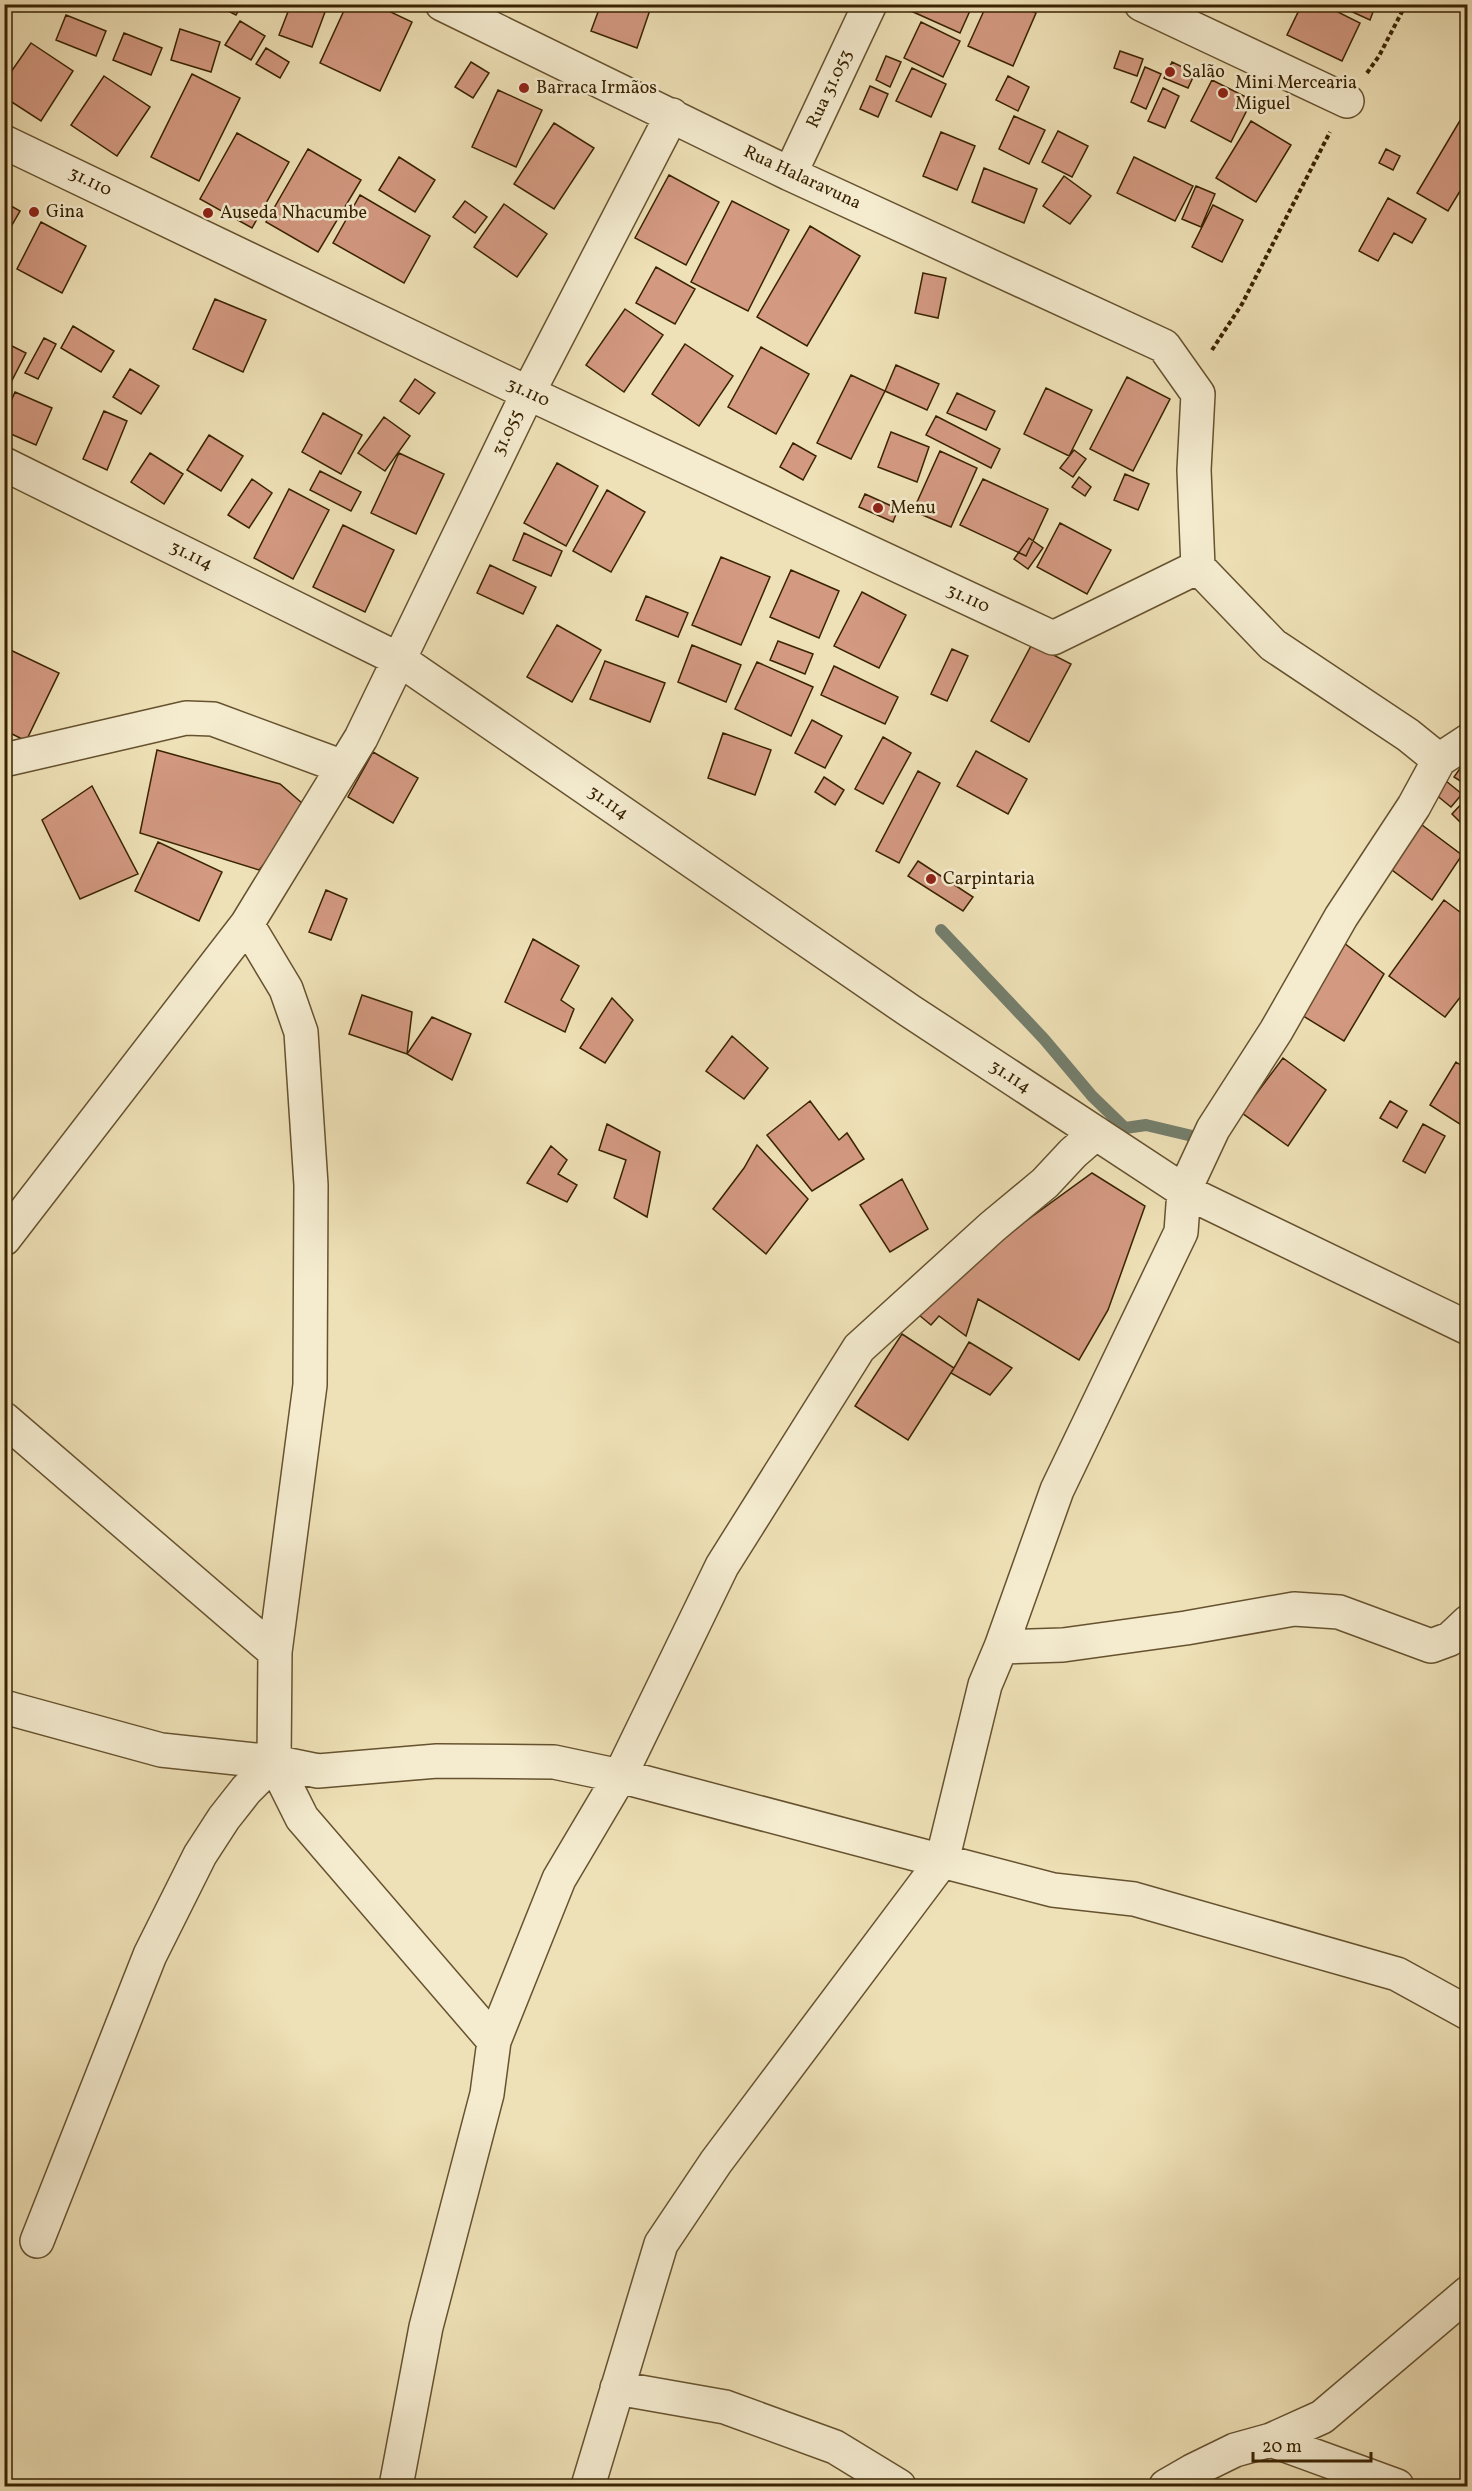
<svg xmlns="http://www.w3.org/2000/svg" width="1472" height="2491" font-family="Vollkorn,serif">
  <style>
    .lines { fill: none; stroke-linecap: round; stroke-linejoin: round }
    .stream { stroke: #747f6d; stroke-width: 12 }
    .building { fill: #d39981; stroke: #392302; stroke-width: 1.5 }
    .minor-casing { stroke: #66522f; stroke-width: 36 }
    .path { stroke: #392302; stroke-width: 4; stroke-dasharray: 4.5 3; stroke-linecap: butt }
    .minor { stroke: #f5ecd0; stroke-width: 33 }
    .poi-dot { fill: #8f2418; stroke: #f5ecd0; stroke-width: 2 }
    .labels { text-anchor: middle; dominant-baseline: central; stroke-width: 5; stroke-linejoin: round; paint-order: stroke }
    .poi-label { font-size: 18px; fill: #392302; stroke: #f5ecd0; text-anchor: start }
    .street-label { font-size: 18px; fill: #392302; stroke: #f5ecd0 }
  </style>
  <rect width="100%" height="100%" fill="#efe1b7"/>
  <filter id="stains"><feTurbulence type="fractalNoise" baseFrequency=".00333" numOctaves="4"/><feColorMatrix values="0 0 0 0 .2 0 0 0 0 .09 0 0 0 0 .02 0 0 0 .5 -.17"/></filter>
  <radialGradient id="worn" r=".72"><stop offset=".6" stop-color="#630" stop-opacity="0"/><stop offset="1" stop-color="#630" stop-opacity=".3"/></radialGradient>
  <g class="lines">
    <!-- stream -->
    <path class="stream" d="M941,930l103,109 48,57 33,32 21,-3 59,14"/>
  </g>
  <!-- building -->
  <path class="building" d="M214,4h28l-6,11z
    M291,4h37l-16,43 -33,-12z
    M347,4h27l38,18 -32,69 -60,-28z
    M601,4h51l-15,44 -46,-17z
    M914,4h59l-13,29 -49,-22z
    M987,4h30l19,9 -23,53 -45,-20z
    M1302,4h20l38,19 -18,38 -55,-26z
    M1335,4h41l-6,16z
    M1450,4h18v11z
    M66,15l40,16 -10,25 -40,-16z
    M240,21l25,15 -14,24 -26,-15z
    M921,22l39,19 -17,36 -39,-19z
    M180,29l40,13 -9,30 -40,-12z
    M124,33l38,15 -11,27 -38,-15z
    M31,43l42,28 -32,50 -37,-24v-15z
    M266,48l23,14 -9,16 -24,-14z
    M1120,51l23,8 -6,17 -23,-8z
    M886,56l15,6 -11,25 -14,-7z
    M471,62l18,11 -16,25 -18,-11z
    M1172,62l23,11 -7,15 -24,-10z
    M1145,67l16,7 -15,35 -15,-7z
    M912,68l34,16 -15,33 -35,-16z
    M192,74l48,24 -41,83 -48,-24z
    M104,76l46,31 -33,49 -46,-31z
    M1008,76l21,11 -11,24 -22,-11z
    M1212,80l40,20 -21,42 -40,-21z
    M870,86l18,8 -10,23 -18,-8z
    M1163,88l16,8 -14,32 -17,-7z
    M498,90l44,20 -26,57 -44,-20z
    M1468,107v71l-20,33 -31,-18z
    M1014,116l31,14 -16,34 -30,-15z
    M1251,121l40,24 -35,57 -40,-24z
    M554,123l40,25 -40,61 -40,-25z
    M1058,131l30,15 -16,31 -30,-15z
    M941,132l34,14 -18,44 -34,-14z
    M237,133l52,29 -37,66 -52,-29z
    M308,149l53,31 -43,72 -52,-30z
    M1386,149l14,7 -7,14 -14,-7z
    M399,157l36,23 -20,32 -36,-22z
    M1134,157l59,29 -18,35 -58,-28z
    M984,168l53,21 -13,34 -52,-21z
    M669,175l50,27 -33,63 -51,-27z
    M1064,176l27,20 -21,28 -27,-18z
    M1196,186l19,8 -14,33 -19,-8z
    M360,195l70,41 -26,47 -71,-40z
    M1388,198l38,21 -14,24 -18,-10 -16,28 -19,-10z
    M465,201l22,16 -12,16 -22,-16z
    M732,201l57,29 -41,81 -57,-29z
    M4,202l16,9 -16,28z
    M504,204l43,30 -30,43 -43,-30z
    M1213,205l30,15 -21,42 -30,-15z
    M41,222l45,24 -24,47 -45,-24z
    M810,226l50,30 -53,90 -50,-29z
    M656,267l39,22 -20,35 -39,-21z
    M923,273l23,5 -8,40 -23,-5z
    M215,299l51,21 -23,52 -50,-23z
    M625,309l38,26 -39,57 -38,-27z
    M73,326l41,25 -13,21 -40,-24z
    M44,338l12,6 -18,35 -13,-6z
    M4,342l22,11 -22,43z
    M685,344l48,32 -34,50 -47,-32z
    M761,347l48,27 -33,60 -48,-27z
    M896,365l43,19 -12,26 -42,-19z
    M130,369l29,17 -18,28 -28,-17z
    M851,375l34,16 -34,68 -34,-16z
    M1127,377l43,22 -37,72 -43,-22z
    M415,379l20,14 -16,21 -19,-13z
    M1046,388l46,22 -23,46 -45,-22z
    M15,392l37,16 -16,37 -32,-14v-14z
    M957,393l38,18 -9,19 -39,-17z
    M104,411l23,10 -20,49 -24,-11z
    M323,413l39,22 -21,39 -39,-22z
    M936,416l64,33 -9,19 -65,-33z
    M384,417l26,19 -25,35 -27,-18z
    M891,432l38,15 -12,35 -39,-15z
    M209,435l34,21 -22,35 -34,-21z
    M793,443l23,13 -13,24 -23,-13z
    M1074,450l12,9 -13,18 -13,-9z
    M940,451l37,17 -26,59 -38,-16z
    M150,453l33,21 -19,30 -33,-22z
    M399,453l45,21 -28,60 -45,-21z
    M557,463l41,23 -32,60 -42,-23z
    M320,471l41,21 -10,19 -41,-21z
    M1125,474l24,10 -11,26 -24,-10z
    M1079,477l12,10 -6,9 -13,-9z
    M252,479l20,14 -23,35 -21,-13z
    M983,479l65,30 -22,47 -66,-31z
    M289,489l40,21 -36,69 -39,-21z
    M607,490l38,22 -34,60 -38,-21z
    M865,494l33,15 -5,13 -34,-15z
    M1060,523l51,27 -24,44 -50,-27z
    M343,525l51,25 -29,62 -52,-25z
    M524,533l38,18 -11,25 -38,-16z
    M1029,538l14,10 -15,21 -14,-10z
    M721,557l49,20 -29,68 -49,-20z
    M490,565l46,22 -13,27 -46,-21z
    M791,570l48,21 -20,47 -49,-21z
    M862,592l44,23 -27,53 -45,-22z
    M646,596l42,17 -10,24 -42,-17z
    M557,625l44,25 -29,52 -45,-25z
    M778,641l35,13 -8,20 -35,-14z
    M1032,644l39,20 -42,78 -38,-21z
    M692,645l49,20 -15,37 -48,-20z
    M4,647l55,26 -33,68 -22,-11z
    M952,649l16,7 -21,45 -16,-7z
    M605,661l60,22 -15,39 -60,-23z
    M757,662l56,25 -22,49 -56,-27z
    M834,666l64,31 -13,27 -64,-29z
    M812,720l30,16 -17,32 -30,-15z
    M723,733l48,17 -16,45 -47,-17z
    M883,737l28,16 -28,51 -28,-15z
    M157,750l123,34 30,26 -51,60 -119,-37z
    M976,751l51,28 -19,35 -51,-28z
    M373,752l45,26 -25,45 -45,-26z
    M1466,760l2,1v25l-14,-9z
    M918,771l22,12 -41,80 -23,-12z
    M824,777l20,13 -9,15 -20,-13z
    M1446,781l16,13 -11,13 -16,-13z
    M92,786l46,88 -58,25 -38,-79z
    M1466,799l2,19 -6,6 -10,-10z
    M1414,819l48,36 -30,45 -48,-36z
    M158,842l64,30 -23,49 -64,-30z
    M918,861l55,36 -10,14 -55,-35z
    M326,890l21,9 -16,41 -22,-8z
    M1444,900l24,18v69l-23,30 -56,-41z
    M1335,936l49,38 -40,67 -49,-30z
    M533,939l46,27 -18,34 13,9 -9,23 -60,-30z
    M362,995l50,17 -5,42 -58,-20z
    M612,998l21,22 -28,43 -25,-15z
    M432,1017l39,17 -19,46 -45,-26z
    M732,1036l36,32 -24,31 -38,-28z
    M1283,1058l43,32 -38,56 -46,-33z
    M1456,1062l12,8 -2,58 -36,-23z
    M810,1101l29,39 8,-7 17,26 -52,32 -45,-56z
    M1390,1101l17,10 -10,17 -17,-10z
    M607,1124l53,28 -13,65 -33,-19 12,-38 -27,-10z
    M1423,1124l22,12 -20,37 -22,-12z
    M757,1145l51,54 -42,55 -53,-45 31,-41z
    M551,1146l16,14 -9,14 19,11 -10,17 -40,-19z
    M1092,1173l53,33 -37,104 -29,50 -101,-61 -12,37 -27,-20 -8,9 -12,-10 38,-44z
    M902,1179l26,50 -38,23 -30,-47z
    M902,1334l52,34 -46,72 -53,-34z
    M969,1342l43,26 -22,27 -39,-22z"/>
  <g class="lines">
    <!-- minor casing -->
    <g class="minor-casing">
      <path id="minor" d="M442,4l348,170 374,172 34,48 -4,76 4,97 75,78 135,90 31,25
        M1141,4l206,97
        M4,142l524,251 525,245 145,-71
        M790,174l80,-170
        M4,464l396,196 510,351 274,180 284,137
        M4,760l182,-42 27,1 130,48
        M247,924l39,65 15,43 10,153 -1,200 -35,267 -1,110 28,56 192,223 -7,53 -61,233 -30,159
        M4,1239l243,-315 114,-186 167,-345 144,-278
        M4,1419l271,233
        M1001,1647l62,-2 123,-17 108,-19 45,3 92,34 19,-7 18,-17
        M4,1707l157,43 113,12 44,9 119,-10 117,1 66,14 322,85 43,-176 16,-38 56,-157 124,-258 3,-41 29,-62 63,-98 65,-114 73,-111 25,-46 29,-19
        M494,2041l65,-162 61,-103 102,-210 137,-218 133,-121 53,-44 28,-30 23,-20
        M37,2241l113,-286 50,-100 24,-37 22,-28 28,-28
        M617,2388l108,19 110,40 64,39
        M1271,2440l126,46
        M588,2486l73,-242 55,-82 226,-301 111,29 81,9 263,75 71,39
        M1166,2486l26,-15 43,-21 36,-10 51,-23 146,-124"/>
    </g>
    <!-- path -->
    <path class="path" d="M1367,73l12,-17 27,-52
      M1212,350l30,-46 88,-172"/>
    <!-- minor -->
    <use href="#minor" class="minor"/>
  </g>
  <!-- markers -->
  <g class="poi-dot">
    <circle cx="1170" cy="72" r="6"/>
    <circle cx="524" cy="88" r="6"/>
    <circle cx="1223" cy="93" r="6"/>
    <circle cx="34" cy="212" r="6"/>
    <circle cx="208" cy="213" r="6"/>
    <circle cx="878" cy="508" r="6"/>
    <circle cx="931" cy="879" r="6"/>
  </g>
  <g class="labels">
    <!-- poi labels -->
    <g class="poi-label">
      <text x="1182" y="72">Salão</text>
      <text x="1235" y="83">Mini Mercearia<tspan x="1235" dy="21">Miguel</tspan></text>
      <text x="536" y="88">Barraca Irmãos</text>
      <text x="46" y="212">Gina</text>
      <text x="220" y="213">Auseda Nhacumbe</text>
      <text x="890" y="508">Menu</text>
      <text x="943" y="879">Carpintaria</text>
    </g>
    <!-- street labels -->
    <g class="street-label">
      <text transform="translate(830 89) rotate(-65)">Rua 31.053</text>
      <text transform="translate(802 178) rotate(25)">Rua Halaravuna</text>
      <text transform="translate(90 182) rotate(26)">31.110</text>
      <text transform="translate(528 393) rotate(25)">31.110</text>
      <text transform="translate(508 433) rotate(-65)">31.055</text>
      <text transform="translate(191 556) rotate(26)">31.114</text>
      <text transform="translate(968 599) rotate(25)">31.110</text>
      <text transform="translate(608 803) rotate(35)">31.114</text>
      <text transform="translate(1010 1077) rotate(33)">31.114</text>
    </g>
  </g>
  <!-- margin -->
  <rect width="1472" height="2491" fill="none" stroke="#efe1b7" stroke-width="24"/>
  <rect x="6" y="6" width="1460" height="2479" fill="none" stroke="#392302" stroke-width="3"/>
  <rect x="12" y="12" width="1448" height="2467" fill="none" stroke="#392302" stroke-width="1.5"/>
  <!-- scale -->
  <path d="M1253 2452v9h118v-9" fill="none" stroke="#392302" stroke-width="3"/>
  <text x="1262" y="2452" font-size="18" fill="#392302" stroke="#f5ecd0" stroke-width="4.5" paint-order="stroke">20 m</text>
  <rect width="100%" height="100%" filter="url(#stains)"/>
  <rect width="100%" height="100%" fill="url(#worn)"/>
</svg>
